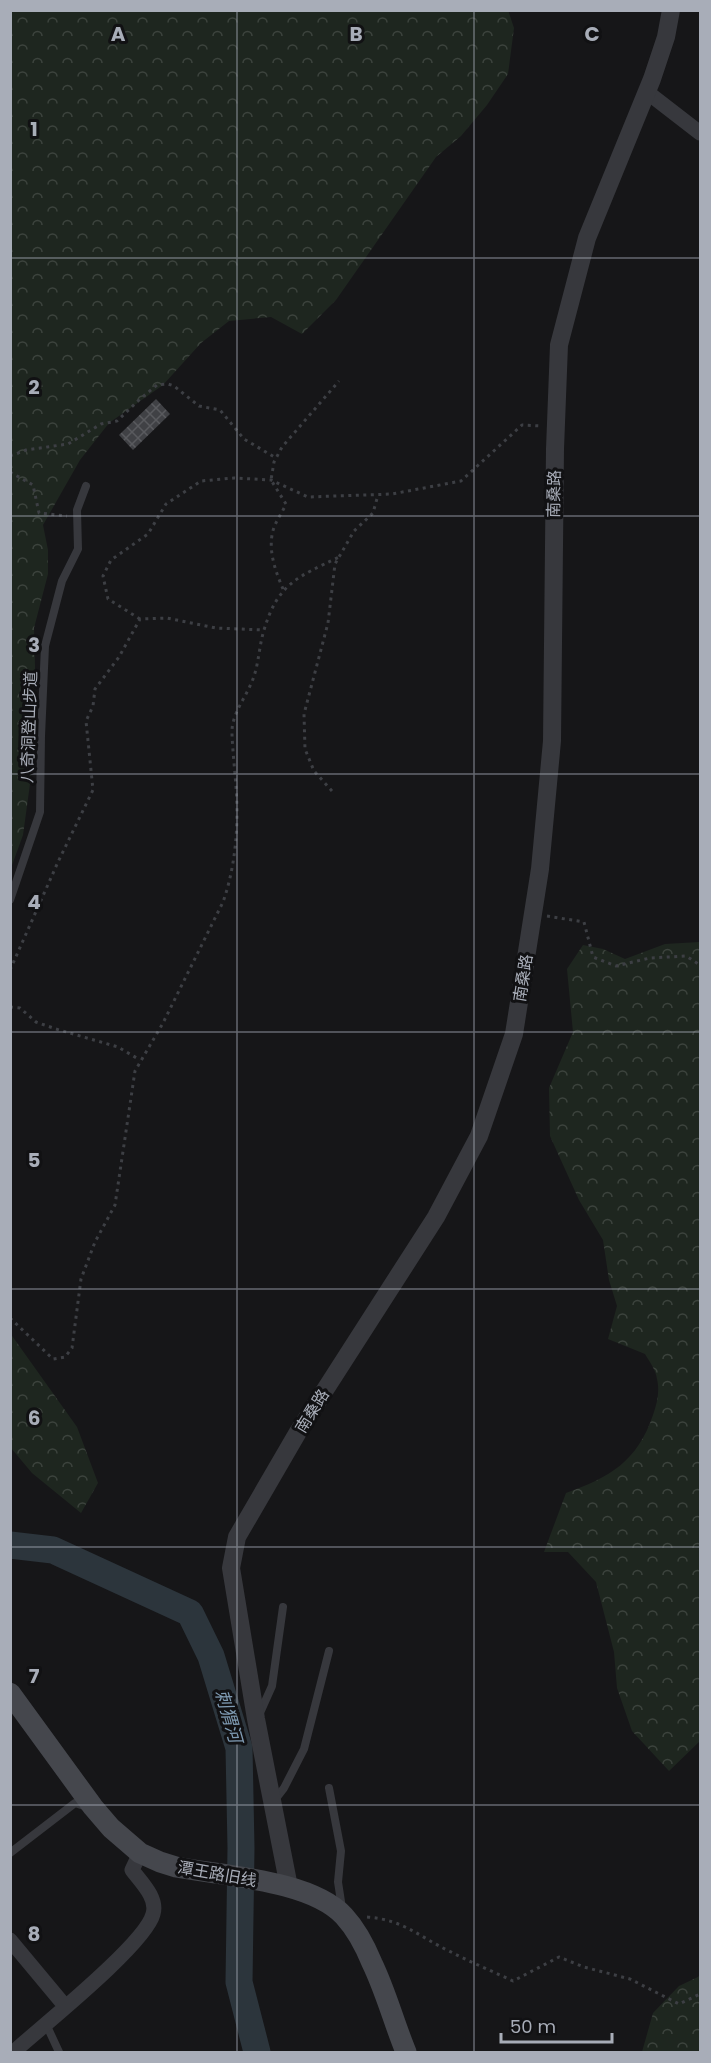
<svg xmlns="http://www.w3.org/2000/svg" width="711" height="2063" font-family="Poppins,'Noto Sans SC',sans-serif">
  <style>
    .forest { fill: url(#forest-crowns) }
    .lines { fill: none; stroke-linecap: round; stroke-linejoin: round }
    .river { stroke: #2c353c; stroke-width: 27 }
    .building { fill: url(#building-cross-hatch) }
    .path { stroke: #3d3f44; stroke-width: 3; stroke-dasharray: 3 4.5; stroke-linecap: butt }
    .service { stroke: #37383d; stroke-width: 8 }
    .minor { stroke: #37383d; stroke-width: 15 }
    .tertiary { stroke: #37383d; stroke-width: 18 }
    .secondary { stroke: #45474d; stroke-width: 21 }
    .grid { fill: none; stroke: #a8adb8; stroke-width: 1.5; stroke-opacity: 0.55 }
    .labels { text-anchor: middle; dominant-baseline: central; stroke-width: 6; stroke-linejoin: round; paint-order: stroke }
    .street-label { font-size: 16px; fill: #a8adb8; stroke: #111113 }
    .water-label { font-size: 18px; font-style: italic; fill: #7f9bb3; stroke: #111113 }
    .grid-label { font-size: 20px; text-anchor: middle; font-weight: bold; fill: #a8adb8; stroke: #111113; stroke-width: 6; stroke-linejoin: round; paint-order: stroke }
  </style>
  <defs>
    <pattern id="forest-crowns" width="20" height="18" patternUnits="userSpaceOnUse" patternTransform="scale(1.5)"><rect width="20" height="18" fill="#1e261f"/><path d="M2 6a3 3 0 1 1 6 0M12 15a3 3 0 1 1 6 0" fill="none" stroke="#3c433d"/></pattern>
    <pattern id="building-cross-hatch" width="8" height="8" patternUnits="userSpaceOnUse" patternTransform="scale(1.5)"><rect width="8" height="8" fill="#404145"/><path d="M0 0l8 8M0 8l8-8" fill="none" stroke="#595a5e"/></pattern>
  </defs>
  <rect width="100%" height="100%" fill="#161618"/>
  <!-- forest -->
  <path class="forest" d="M11,10h497l6,18 -6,46 -21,31 -26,31 -25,21 -100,143 -34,34 -31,-17 -42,4 -28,22 -38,42 -54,38 -29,37 -37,65 5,25v24l-14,54 2,77 -3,57 -10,73 -12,33z
    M700,942v799l-31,30 -37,-40 -15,-43 -3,-36 -18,-70 -28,-30h-24l22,-59c44,-16 71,-31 87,-78 4,-12 7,-23 4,-36 -1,-9 -8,-18 -12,-25l-37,-15 9,-33 -8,-26 -6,-40 -24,-40 -29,-64 -1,-48 24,-56 -6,-63 16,-24 20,4 22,10 40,-15z
    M10,1333l67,94 21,56 -17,30 -49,-40 -21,-25z
    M700,1976v76h-58l11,-39 26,-27z"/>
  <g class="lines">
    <!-- river -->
    <path class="river" d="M10,1545l43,5 137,63 21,43 28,92 2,100 -2,134 18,70"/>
  </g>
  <!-- building -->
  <path class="building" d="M156,399l14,15 -37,36 -14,-15z"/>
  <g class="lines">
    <!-- path -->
    <path class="path" d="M10,456l16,-6 42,-6 33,-20 16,-3 23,-22 17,-14 11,-1 6,2 25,20 21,4 24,29 32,19
      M10,472l23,13 6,28 28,3
      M283,589c-8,-19 -17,-43 -8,-64 3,-7 8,-14 11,-21l-15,-24 3,-18 8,-15 57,-66
      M140,619l-32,-20 -5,-23 8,-16 37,-26 18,-30 35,-23 33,-3 37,2 37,17 84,-3 69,-13 61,-56 20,1
      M332,791l-18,-20 -9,-22 -1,-35 24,-91 7,-59 19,-33 19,-18 5,-18
      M547,916l37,6 9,35 23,9 34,-8 36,-2 14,9
      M10,970l48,-108 35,-72 -7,-69 7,-15 2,-17 24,-32 21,-38 27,-1 49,10 47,2
      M10,1007l10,1 16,14 20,7 62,18 22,13
      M10,1318l43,41 12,-2 7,-9 9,-69 14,-37 20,-37 20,-134 28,-48 60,-121c10,-28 14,-60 14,-90 0,-26 -4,-52 -5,-78 -1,-20 14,-36 21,-55 6,-16 6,-33 11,-49 14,-47 34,-53 75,-73
      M367,1917c37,3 51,19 82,34 21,11 43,20 64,30l46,-24 25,10 46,12 49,25 21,-10"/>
    <!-- service -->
    <path class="service" d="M10,900l30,-88 1,-76 4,-90 17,-65 16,-32 -1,-39 9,-24
      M259,1715l13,-29 11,-79
      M329,1788l12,63 -3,31 4,26
      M274,1801l10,-13 20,-39 25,-98
      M10,1853l65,-50 12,4
      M46,2024l13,28"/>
    <!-- minor -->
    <path class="minor" d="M647,92l53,41
      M10,1940l55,66
      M16,2052l2,-4c27,-24 128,-105 135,-134 5,-16 -12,-32 -21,-44l8,-17"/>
    <!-- tertiary -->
    <path class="tertiary" d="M289,1887l-33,-168 -25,-151 6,-31 61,-105 138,-215 43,-81 35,-102 26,-165 12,-128 3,-292 4,-104 28,-107 65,-159 14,-42 5,-27"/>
    <!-- secondary -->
    <path class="secondary" d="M10,1693l83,114 18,21 29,25 20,9 16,5c47,9 135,13 168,49 12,13 21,30 28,47 14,29 22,60 34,89"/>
  </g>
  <!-- grid -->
  <path class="grid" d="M237,10v2042M474,10v2042M10,258h690M10,516h690M10,774h690M10,1032h690M10,1289h690M10,1547h690M10,1805h690"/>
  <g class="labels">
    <!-- street labels -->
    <g class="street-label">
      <text transform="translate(554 494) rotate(-89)">南桑路</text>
      <text transform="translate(29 727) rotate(-88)">八奇洞登山步道</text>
      <text transform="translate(523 978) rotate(-81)">南桑路</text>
      <text transform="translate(312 1411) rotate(-58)">南桑路</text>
      <text transform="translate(217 1874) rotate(10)">潭王路旧线</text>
    </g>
    <!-- water labels -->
    <g class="water-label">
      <text transform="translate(229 1716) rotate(74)">刺猬河</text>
    </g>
  </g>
  <g class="grid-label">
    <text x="118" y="41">A</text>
    <text x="356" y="41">B</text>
    <text x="592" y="41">C</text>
    <text x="34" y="136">1</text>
    <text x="34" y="394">2</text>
    <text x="34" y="652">3</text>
    <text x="34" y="909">4</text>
    <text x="34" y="1167">5</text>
    <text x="34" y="1425">6</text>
    <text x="34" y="1683">7</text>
    <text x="34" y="1941">8</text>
  </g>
  <!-- border -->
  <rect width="711" height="2063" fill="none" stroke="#a8adb8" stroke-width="24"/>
  <!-- scale -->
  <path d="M501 2033v9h111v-9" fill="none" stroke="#a8adb8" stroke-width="3"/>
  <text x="510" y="2033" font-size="18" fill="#a8adb8" stroke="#111113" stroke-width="4.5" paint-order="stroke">50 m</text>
</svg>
